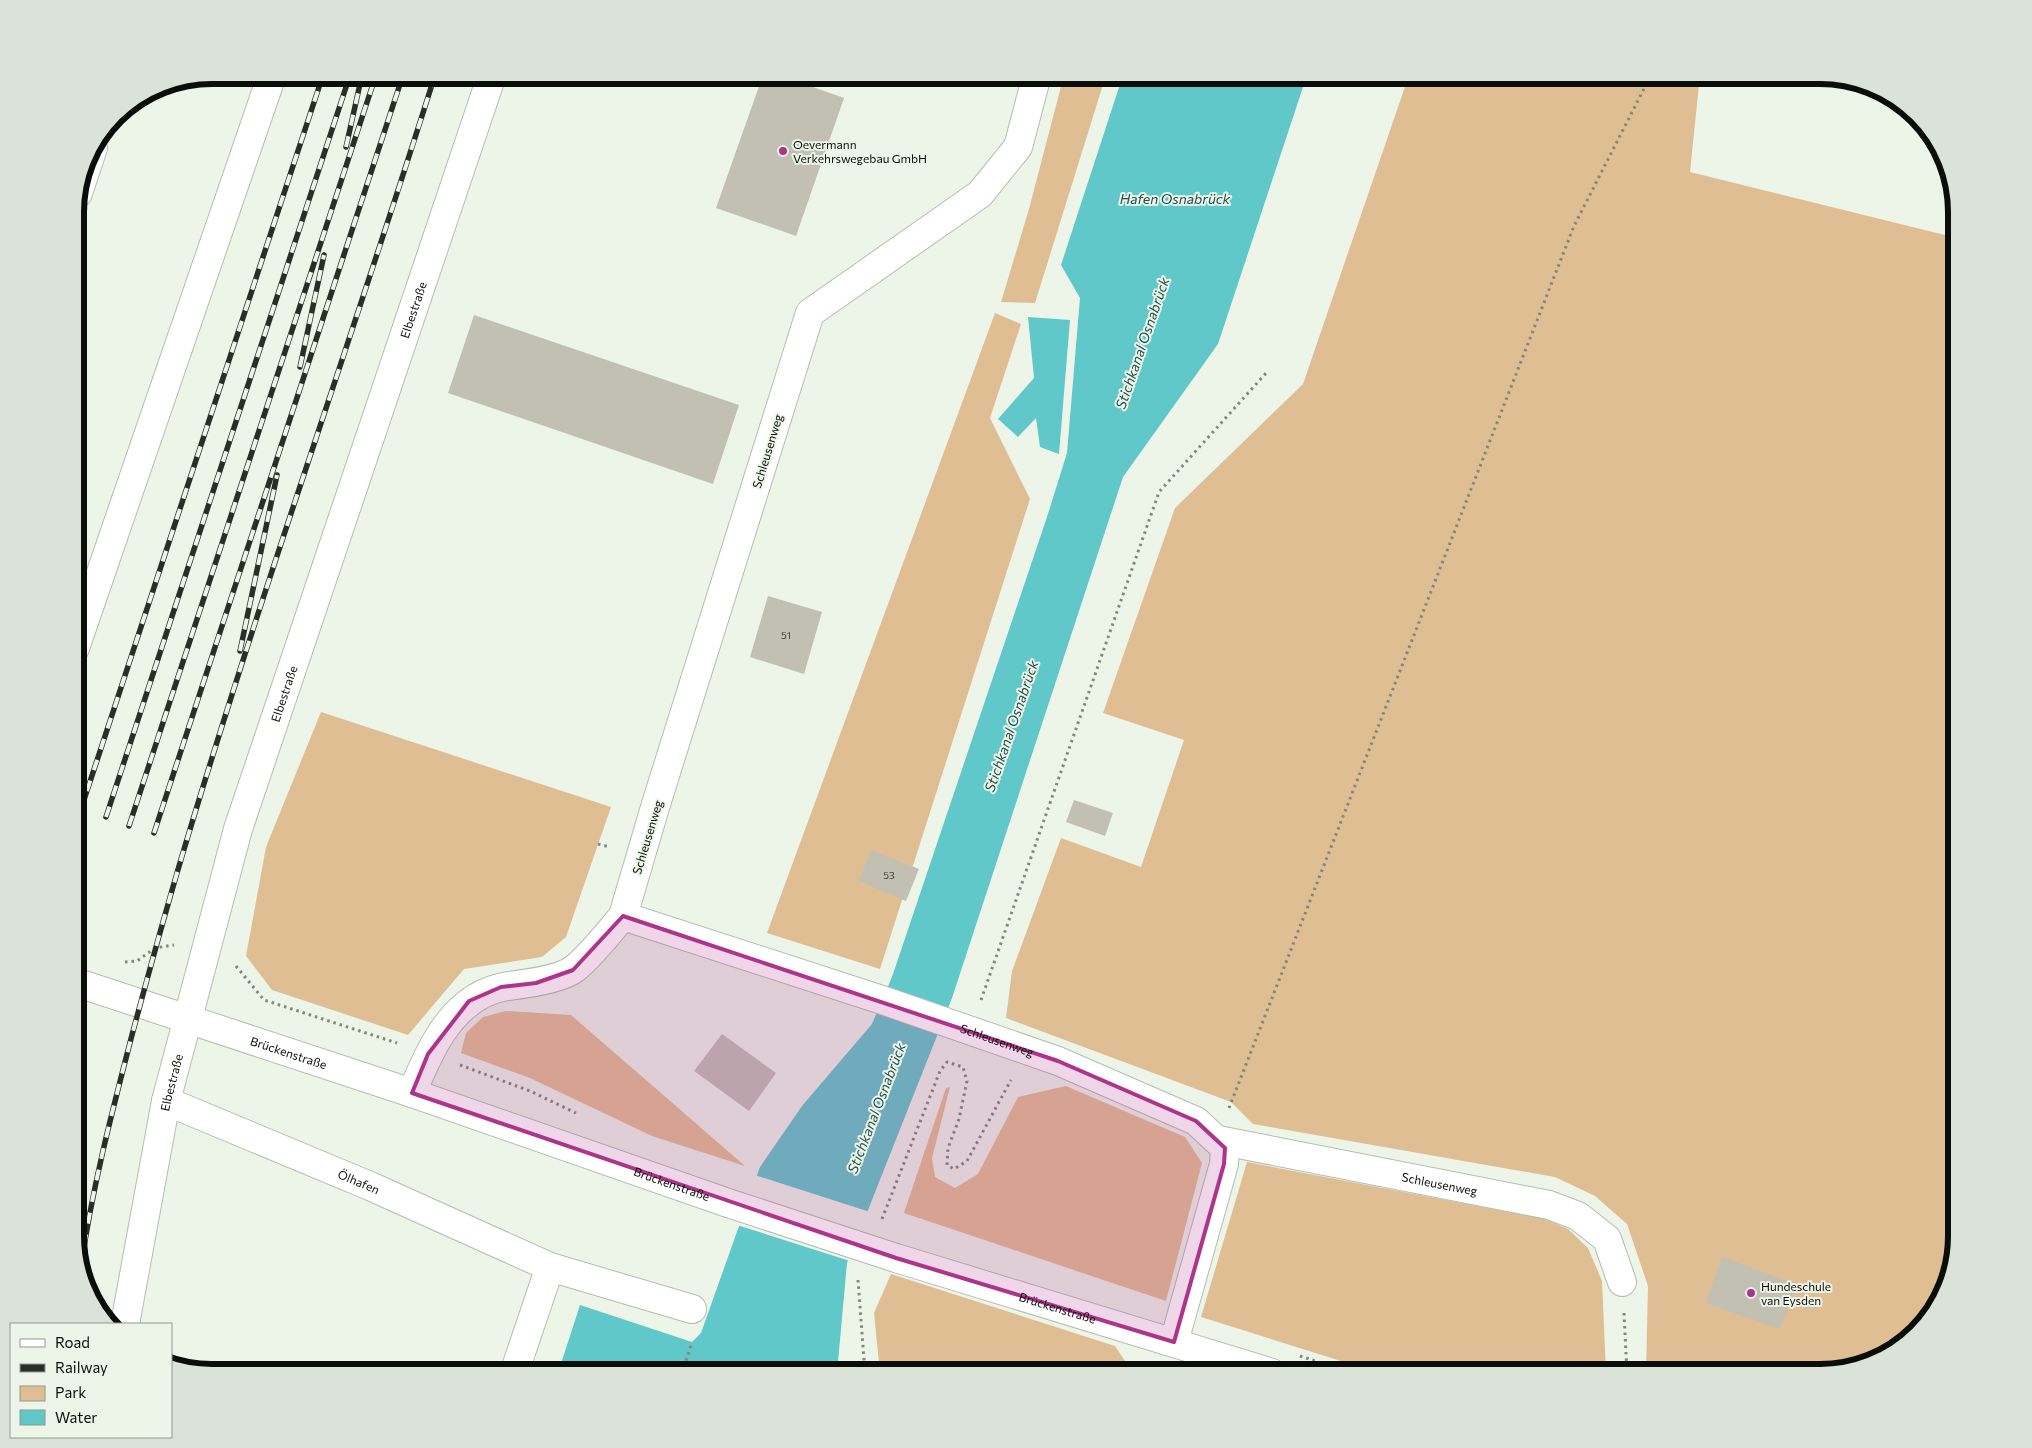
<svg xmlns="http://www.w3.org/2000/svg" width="2032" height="1448" font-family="Commissioner,sans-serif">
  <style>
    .green { fill: #e0be93 }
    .water { fill: #61c8ca }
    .pier { fill: #edf5e9 }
    .building { fill: #c1c0b3 }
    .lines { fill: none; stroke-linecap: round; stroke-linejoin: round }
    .minor-casing { stroke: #b5bdb1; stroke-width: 30 }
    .path { stroke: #82877f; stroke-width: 3; stroke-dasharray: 2.5 4; stroke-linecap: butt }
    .minor { stroke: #fff; stroke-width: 28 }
    .rail-casing { stroke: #2a2e29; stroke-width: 5.5 }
    .rail { stroke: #edf5e9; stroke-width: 4; stroke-dasharray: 11; stroke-linecap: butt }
    .minor-bridge-casing { stroke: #b5bdb1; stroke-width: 30; stroke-linecap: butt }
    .minor-bridge { stroke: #fff; stroke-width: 28 }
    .marked { fill: #ad348a; fill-opacity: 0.2; stroke: #ad348a; stroke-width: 4; stroke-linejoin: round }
    .poi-dot { fill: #ad348a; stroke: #edf5e9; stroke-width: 2 }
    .labels { text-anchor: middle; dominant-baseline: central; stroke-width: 4; stroke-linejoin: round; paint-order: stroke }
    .number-label { font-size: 10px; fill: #383a34 }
    .poi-label { font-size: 12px; fill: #0a0d09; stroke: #edf5e9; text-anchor: start }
    .street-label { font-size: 12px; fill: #0a0d09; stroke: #edf5e9 }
    .water-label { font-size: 14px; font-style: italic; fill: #204f50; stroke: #edf5e9 }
    .rim { fill: none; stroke: #0a0d09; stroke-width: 6 }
  </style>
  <rect width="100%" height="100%" fill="#edf5e9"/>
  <!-- green -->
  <path class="green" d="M1064,75h42l-71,228 -34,-1 28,-93z
    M1409,75h291l-10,97 267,66v998l-7,44 -21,39 -48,40 -61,14h-174l2,-87 -21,-62 -32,-28 -40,-19 -302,-53 -22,-22 -225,-84 6,-47 49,-133 80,29 43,-127 -81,-27 72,-205 128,-124z
    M995,313l26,11 -31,94 40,81 -150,470 -113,-36z
    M321,712l290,95 -45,130 -24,20 -78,12 -56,66 -136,-45 -26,-34 20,-109z
    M506,1011l65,4 174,151 -93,-30 -122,-58 -69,-25 5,-20 17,-16z
    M1066,1086l119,51 17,26 -36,138 -262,-88 42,-125 4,-1 -18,71 3,19 20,11 23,-14 40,-77z
    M1247,1162l298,57 23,10 20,19 14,33 4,92h-227l-178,-56z
    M891,1274l224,72 18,27h-253l-6,-60z"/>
  <!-- water -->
  <path class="water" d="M1123,75h184l-89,269 -95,133 -171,521 -105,265 -10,110h-279l22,-68 112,37 9,-9 59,-166 42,-61 70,-82 20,-47 155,-460 20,-64 13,-155 -19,-33z
    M1028,317l42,3 -11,134 -19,-7 -4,-29 -18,19 -20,-18 36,-41z"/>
  <!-- pier -->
  <path class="pier" d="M755,1175l115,37 -20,49 -113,-36z"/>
  <!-- building -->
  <path class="building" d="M763,75h16l65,23 -48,138 -80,-28z
    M474,315l265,90 -26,79 -265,-91z
    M768,596l54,16 -18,62 -54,-17z
    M1074,800l39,13 -8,23 -39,-14z
    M871,850l48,19 -13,32 -47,-20z
    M722,1034l54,39 -27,38 -55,-40z
    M75,1082l9,2 -8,32h-1z
    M1722,1257l74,27 -16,45 -74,-26z"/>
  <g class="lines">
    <!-- minor casing -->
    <g class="minor-casing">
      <g id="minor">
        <path id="s1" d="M1037,75l-19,72 -38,47 -170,119 -154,491 -33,112 259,84 176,61 138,60 29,27 -1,16 -50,178"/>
        <path d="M78,193l15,-45"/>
        <path d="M75,648l197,-573"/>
        <path id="s2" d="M75,982l337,111 316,110"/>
        <path d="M412,1093c18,-45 42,-99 96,-107 17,-2 53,-7 66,-17 16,-12 35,-37 49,-53"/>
        <path id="s3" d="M166,1101l204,85 180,81 142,42"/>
        <path id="s4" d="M1218,1140l331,65 29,11 29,23 15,43"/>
        <path id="s5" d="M896,1258l376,115"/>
        <path id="s6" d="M125,1324l41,-223 72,-272 254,-754"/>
        <path d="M514,1373l36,-106"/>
      </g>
    </g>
    <!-- path -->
    <path class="path" d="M598,844l12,3
      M1957,896v1
      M125,962l12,-1 18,-13 19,-3
      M236,966l28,34 133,43
      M981,1000l178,-508 108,-120
      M460,1065l70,26 46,22
      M1229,1108l345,-882 77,-151
      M882,1219l58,-148 7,-9 16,5 4,14 -8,38 -11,29 -1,17 7,4 13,-8 44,-81
      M858,1280l7,93
      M1624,1313l3,60
      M1300,1356l52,17
      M682,1373l10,-31"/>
    <!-- minor -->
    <use href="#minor" class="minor"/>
    <!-- rail casing -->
    <g class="rail-casing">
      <path id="rail" d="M346,147l16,-72
        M300,367l24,-112
        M240,651l37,-176
        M80,812l243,-737
        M106,817l244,-742
        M129,826l247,-751
        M154,833l249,-758
        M81,1267c11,-79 31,-155 51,-232 18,-67 36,-133 56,-199 77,-255 167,-507 247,-761"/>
    </g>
    <!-- rail -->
    <use href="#rail" class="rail"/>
    <!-- minor-bridge casing -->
    <g class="minor-bridge-casing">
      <path id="minor-bridge" d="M728,1203l168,55"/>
    </g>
    <!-- minor-bridge -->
    <use href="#minor-bridge" class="minor-bridge"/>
  </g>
  <!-- marked area -->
  <path class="marked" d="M623,916l435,145 138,60 29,27 -1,16 -50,178 -278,-84 -484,-165 16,-39 41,-53 32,-14 35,-4 37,-13z"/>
  <!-- markers -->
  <g class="poi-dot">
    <circle cx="783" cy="151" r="5"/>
    <circle cx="1751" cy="1293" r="5"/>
  </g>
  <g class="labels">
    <!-- number labels -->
    <g class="number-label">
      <text x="786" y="635">51</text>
      <text x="889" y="875">53</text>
    </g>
    <!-- poi labels -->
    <g class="poi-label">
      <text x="793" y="144">Oevermann<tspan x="793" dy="14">Verkehrswegebau GmbH</tspan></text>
      <text x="1761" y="1286">Hundeschule<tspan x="1761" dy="14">van Eysden</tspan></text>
    </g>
    <!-- street labels -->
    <g class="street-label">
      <text stroke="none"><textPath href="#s6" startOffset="1056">Elbestraße</textPath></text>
      <text transform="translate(767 451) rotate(-73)">Schleusenweg</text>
      <text stroke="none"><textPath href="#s6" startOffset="651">Elbestraße</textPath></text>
      <text transform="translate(647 837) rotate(-73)">Schleusenweg</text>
      <text stroke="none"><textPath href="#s1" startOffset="1368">Schleusenweg</textPath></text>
      <text stroke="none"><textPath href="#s2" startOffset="225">Brückenstraße</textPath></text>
      <text stroke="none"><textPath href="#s6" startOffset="246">Elbestraße</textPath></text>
      <text stroke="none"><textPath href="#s3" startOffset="209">Ölhafen</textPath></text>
      <text stroke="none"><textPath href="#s2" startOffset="630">Brückenstraße</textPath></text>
      <text stroke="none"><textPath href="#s4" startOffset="226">Schleusenweg</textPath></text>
      <text stroke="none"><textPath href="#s5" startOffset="169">Brückenstraße</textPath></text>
    </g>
    <!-- water labels -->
    <g class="water-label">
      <text x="1175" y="198">Hafen Osnabrück</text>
      <text transform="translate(1142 343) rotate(-71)">Stichkanal Osnabrück</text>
      <text transform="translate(1011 726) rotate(-71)">Stichkanal Osnabrück</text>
      <text transform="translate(876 1108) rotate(-69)">Stichkanal Osnabrück</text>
    </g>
  </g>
  <!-- crop -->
  <path d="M0 0H2032V1448H0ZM212 84H1820A128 128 0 0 1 1948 212V1236A128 128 0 0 1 1820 1364H212A128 128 0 0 1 84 1236V212A128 128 0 0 1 212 84Z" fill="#dbe2d7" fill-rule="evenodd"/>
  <path class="rim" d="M212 84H1820A128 128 0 0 1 1948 212V1236A128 128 0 0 1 1820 1364H212A128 128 0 0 1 84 1236V212A128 128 0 0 1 212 84Z"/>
  <!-- legend -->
  <rect x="10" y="1323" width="162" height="115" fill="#edf5e9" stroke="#92988f"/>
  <rect x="20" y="1339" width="25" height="8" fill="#ffffff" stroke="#92988f"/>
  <text x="55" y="1348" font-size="15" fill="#0a0d09">Road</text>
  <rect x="20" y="1364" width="25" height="8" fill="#2a2e29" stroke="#92988f"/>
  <text x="55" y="1373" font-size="15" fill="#0a0d09">Railway</text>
  <rect x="20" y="1386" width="25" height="15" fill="#e0be93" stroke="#92988f"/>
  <text x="55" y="1398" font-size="15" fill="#0a0d09">Park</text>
  <rect x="20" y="1410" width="25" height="15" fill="#61c8ca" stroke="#92988f"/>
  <text x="55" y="1423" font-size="15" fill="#0a0d09">Water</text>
</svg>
